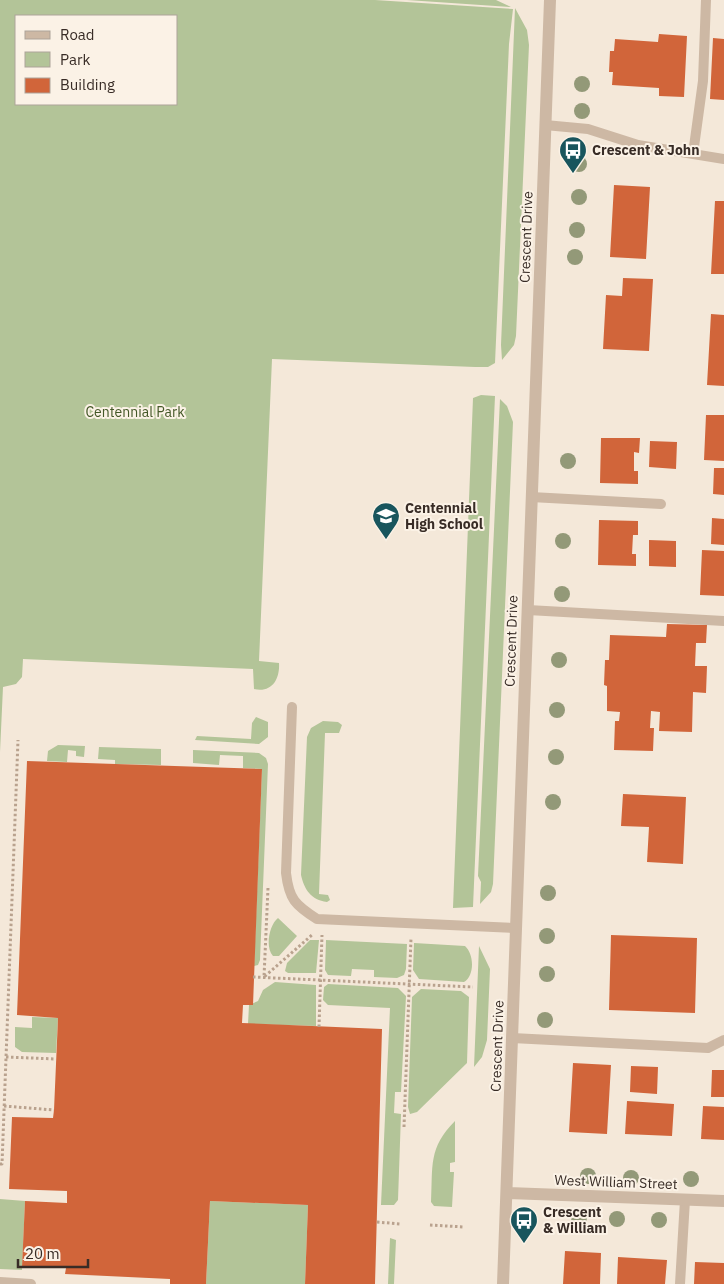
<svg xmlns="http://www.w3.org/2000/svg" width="724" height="1284" font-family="'IBM Plex Sans',sans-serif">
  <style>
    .green { fill: #b3c498; fill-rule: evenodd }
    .building { fill: #d1653a }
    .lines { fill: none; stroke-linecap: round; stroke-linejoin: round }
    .path { stroke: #b9a28e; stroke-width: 3; stroke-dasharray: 2.5 2.5; stroke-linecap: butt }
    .service { stroke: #cdb8a4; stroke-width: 10 }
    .minor { stroke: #cdb8a4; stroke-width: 12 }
    .tree { fill: #939978 }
    .labels { text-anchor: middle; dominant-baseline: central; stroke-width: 4; stroke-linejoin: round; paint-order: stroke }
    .poi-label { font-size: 14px; font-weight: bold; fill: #382c26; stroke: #fbf2e6; text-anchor: start }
    .street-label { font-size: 14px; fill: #382c26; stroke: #fbf2e6 }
    .park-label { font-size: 14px; fill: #445828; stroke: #fbf2e6 }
  </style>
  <rect width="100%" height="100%" fill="#f4e8d9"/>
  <!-- green -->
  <path class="green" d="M0,0h375l138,9 -4,35 -14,319 -7,4h-13l-203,-8 -13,302 20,2c1,16 -7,30 -25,26l-1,-20 -230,-10 -1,18 -6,7 -13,3 -3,65zM16,16h160v88h-160z
    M407,0h89l15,7z
    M515,8l12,22 2,15 -13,291 -2,9 -12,15 -1,-15z
    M481,395l14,1 -22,511 -20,1 20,-510z
    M500,399l7,7 6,16 -20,462 -2,8 -11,12 1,-22 -3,-6z
    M256,717l12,5v15l-9,7 -64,-4 2,-4 54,3 1,-16z
    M323,721l15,1 4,3 -3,8h-14l-6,161 9,1 2,5 -3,2c-16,-2 -23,-13 -26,-27l6,-138 4,-9z
    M58,745l27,1 -1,11 -8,-1v-5l-8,-1 -1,12 -20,-1 1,-10z
    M99,747l62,2v16l-46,-1v-4l-17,-1z
    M193,750l66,3 7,5 2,6 -8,196 -2,5 -4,1 8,-197 -19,-1v-12l-23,-1 -1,10 -26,-2z
    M278,918l19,18 -18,20h-6c-8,-8 -4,-31 5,-38z
    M310,940h9l-3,33h-28l-3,-2 2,-8z
    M326,940l81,4 -1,25 -2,6 -7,3 -23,-1v-7l-22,-1 -1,7 -23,-1 -3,-5z
    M414,943l51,3c9,8 10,29 -1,36l-45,-3 -6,-9z
    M479,946l11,23 -3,71 -5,17 -8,10z
    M275,982l41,3v41l-68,-2 1,-19 9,-4 5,-11z
    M328,984l70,4 8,8 -5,96h-6l-1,21 7,1 -3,86 -4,5h-13l9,-197 -62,-3 -5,-5 1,-13z
    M421,989l40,2 8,6 -2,66 -50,49 -7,2 -2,-7 4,-110z
    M32,1017l26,1 -2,35 -34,-1 -7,-5v-20l17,1z
    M455,1121v41l-5,1v9h4l-2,35 -18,-1 -3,-4c2,-36 -3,-54 24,-81z
    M0,1199l25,2 -3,69 -22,-1z
    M210,1201l98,4 -3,79h-99z
    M390,1238l6,2 -2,44h-6z"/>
  <!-- building -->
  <path class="building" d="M659,34l28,2 -3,61 -25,-1v-8l-47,-3 1,-13h-4l1,-21h4l1,-12 43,3z
    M713,38l11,1v61l-14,-1z
    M614,185l36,2 -4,72 -36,-2z
    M715,201h9v73h-13z
    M623,278l30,1 -4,72 -46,-2 3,-54 16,1z
    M711,314l13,1v71l-17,-1z
    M706,415h18v46l-20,-1z
    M601,438h39l-1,15 -5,-1v19h4v13l-38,-1z
    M650,441l27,1 -1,27 -27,-2z
    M714,468h10v27l-11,-1z
    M712,518l12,1v26l-13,-1z
    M599,520l39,1v14h-5l-1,19h4v12l-38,-1z
    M649,540l27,1v26l-27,-1z
    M702,550l22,1v45l-24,-1z
    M667,624l40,1 -1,18h-10l-1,23h12l-1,27 -13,-1 -1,40 -33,-1 1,-19 -9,-1 -1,17h4l-1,23 -39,-1 1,-29h4l1,-9 -13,-1v-25l-3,-1 1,-25h4l1,-25 56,2z
    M27,761l235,8 -9,236h-10l-1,18 140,6 -7,255h-70l3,-79 -98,-4 -4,83h-36v-5l-105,-5 1,-6 -44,-1 3,-66 42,2v-12l-58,-2 3,-72 41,1 1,-8 4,-92 -41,-3z
    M623,794l63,3 -3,67 -36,-2 2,-35 -28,-1z
    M611,935l86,3 -2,75 -86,-3z
    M573,1063l38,2 -4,69 -38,-2z
    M631,1066l27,1 -1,27 -27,-2z
    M712,1070h12v27h-13z
    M627,1101l47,3 -2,32 -47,-2z
    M703,1106l21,1v33l-23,-1z
    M565,1251l36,2 -1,31h-37z
    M618,1257l49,3 -2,24h-48z
    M695,1262l29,1v21h-30z"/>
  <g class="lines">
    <!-- path -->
    <path class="path" d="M268,888l-4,89 48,-42
      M253,977l220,10
      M319,1027l3,-92
      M6,1057l50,2
      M4,1106l50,4
      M404,1127l7,-189
      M0,1164h2l16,-424
      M377,1222l23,2
      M430,1225l34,2"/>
    <!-- service -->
    <path class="service" d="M545,125l43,4 50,16 86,14
      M693,154l10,-73 3,-81
      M531,497l130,7
      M528,610l196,11
      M292,707l-6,166c3,26 9,32 31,46l199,9
      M512,1038l196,10 16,-8
      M0,1282l31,2
      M680,1284l5,-84"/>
    <!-- minor -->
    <path class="minor" d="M507,1193l217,8
      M503,1284l47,-1284"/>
  </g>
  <!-- trees -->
  <g class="tree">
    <circle cx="582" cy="84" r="8"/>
    <circle cx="582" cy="111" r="8"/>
    <circle cx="579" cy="164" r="8"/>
    <circle cx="579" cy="197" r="8"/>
    <circle cx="577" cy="230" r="8"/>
    <circle cx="575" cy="257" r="8"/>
    <circle cx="568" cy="461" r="8"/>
    <circle cx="563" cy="541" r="8"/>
    <circle cx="562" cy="594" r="8"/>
    <circle cx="559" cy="660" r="8"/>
    <circle cx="557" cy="710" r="8"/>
    <circle cx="556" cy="757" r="8"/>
    <circle cx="553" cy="802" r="8"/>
    <circle cx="548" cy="893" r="8"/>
    <circle cx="547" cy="936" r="8"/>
    <circle cx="547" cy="974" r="8"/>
    <circle cx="545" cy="1020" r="8"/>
    <circle cx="588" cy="1176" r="8"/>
    <circle cx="631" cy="1178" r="8"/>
    <circle cx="691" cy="1179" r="8"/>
    <circle cx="579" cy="1218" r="8"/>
    <circle cx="617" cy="1219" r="8"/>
    <circle cx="659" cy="1220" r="8"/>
  </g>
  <!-- icons -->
  <defs>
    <g id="bus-pin" transform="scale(1.4375)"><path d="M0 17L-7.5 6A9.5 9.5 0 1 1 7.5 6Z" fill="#18555d" stroke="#fbf2e6"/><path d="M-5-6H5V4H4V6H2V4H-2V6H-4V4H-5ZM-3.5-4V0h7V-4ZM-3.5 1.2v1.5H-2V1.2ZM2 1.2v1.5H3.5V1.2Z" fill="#fff"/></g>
    <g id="school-pin" transform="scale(1.4375)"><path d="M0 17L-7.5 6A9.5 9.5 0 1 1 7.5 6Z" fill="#18555d" stroke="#fbf2e6"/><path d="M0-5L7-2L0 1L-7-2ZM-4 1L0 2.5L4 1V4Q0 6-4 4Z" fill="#fff"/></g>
  </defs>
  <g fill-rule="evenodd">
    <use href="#bus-pin" x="573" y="150"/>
    <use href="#school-pin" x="386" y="516"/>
    <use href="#bus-pin" x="524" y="1220"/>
  </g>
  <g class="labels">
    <!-- poi labels -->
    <g class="poi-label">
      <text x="592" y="150">Crescent &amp; John</text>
      <text x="405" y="508">Centennial<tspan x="405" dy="16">High School</tspan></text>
      <text x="543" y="1212">Crescent<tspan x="543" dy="16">&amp; William</tspan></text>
    </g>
    <!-- street labels -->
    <g class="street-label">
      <text transform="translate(526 237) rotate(-88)">Crescent Drive</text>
      <text transform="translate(511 641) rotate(-88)">Crescent Drive</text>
      <text transform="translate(497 1046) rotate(-88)">Crescent Drive</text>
      <text transform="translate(616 1182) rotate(2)">West William Street</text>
    </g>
    <!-- park labels -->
    <g class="park-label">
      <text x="135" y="412">Centennial Park</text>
    </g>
  </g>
  <!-- legend -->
  <rect x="15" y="15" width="162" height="90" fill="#fbf2e6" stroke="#ada399"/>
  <rect x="25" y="31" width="25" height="8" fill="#cdb8a4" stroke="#ada399"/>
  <text x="60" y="40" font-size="15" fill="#382c26">Road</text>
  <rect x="25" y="52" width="25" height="15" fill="#b3c498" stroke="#ada399"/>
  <text x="60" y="65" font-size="15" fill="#382c26">Park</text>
  <rect x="25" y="78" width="25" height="15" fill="#d1653a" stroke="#ada399"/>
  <text x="60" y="90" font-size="15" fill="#382c26">Building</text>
  <!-- scale -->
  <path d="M18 1259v8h70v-8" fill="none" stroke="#382c26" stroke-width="2.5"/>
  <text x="25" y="1259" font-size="15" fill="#382c26" stroke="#fbf2e6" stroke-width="4" paint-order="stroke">20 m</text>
</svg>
